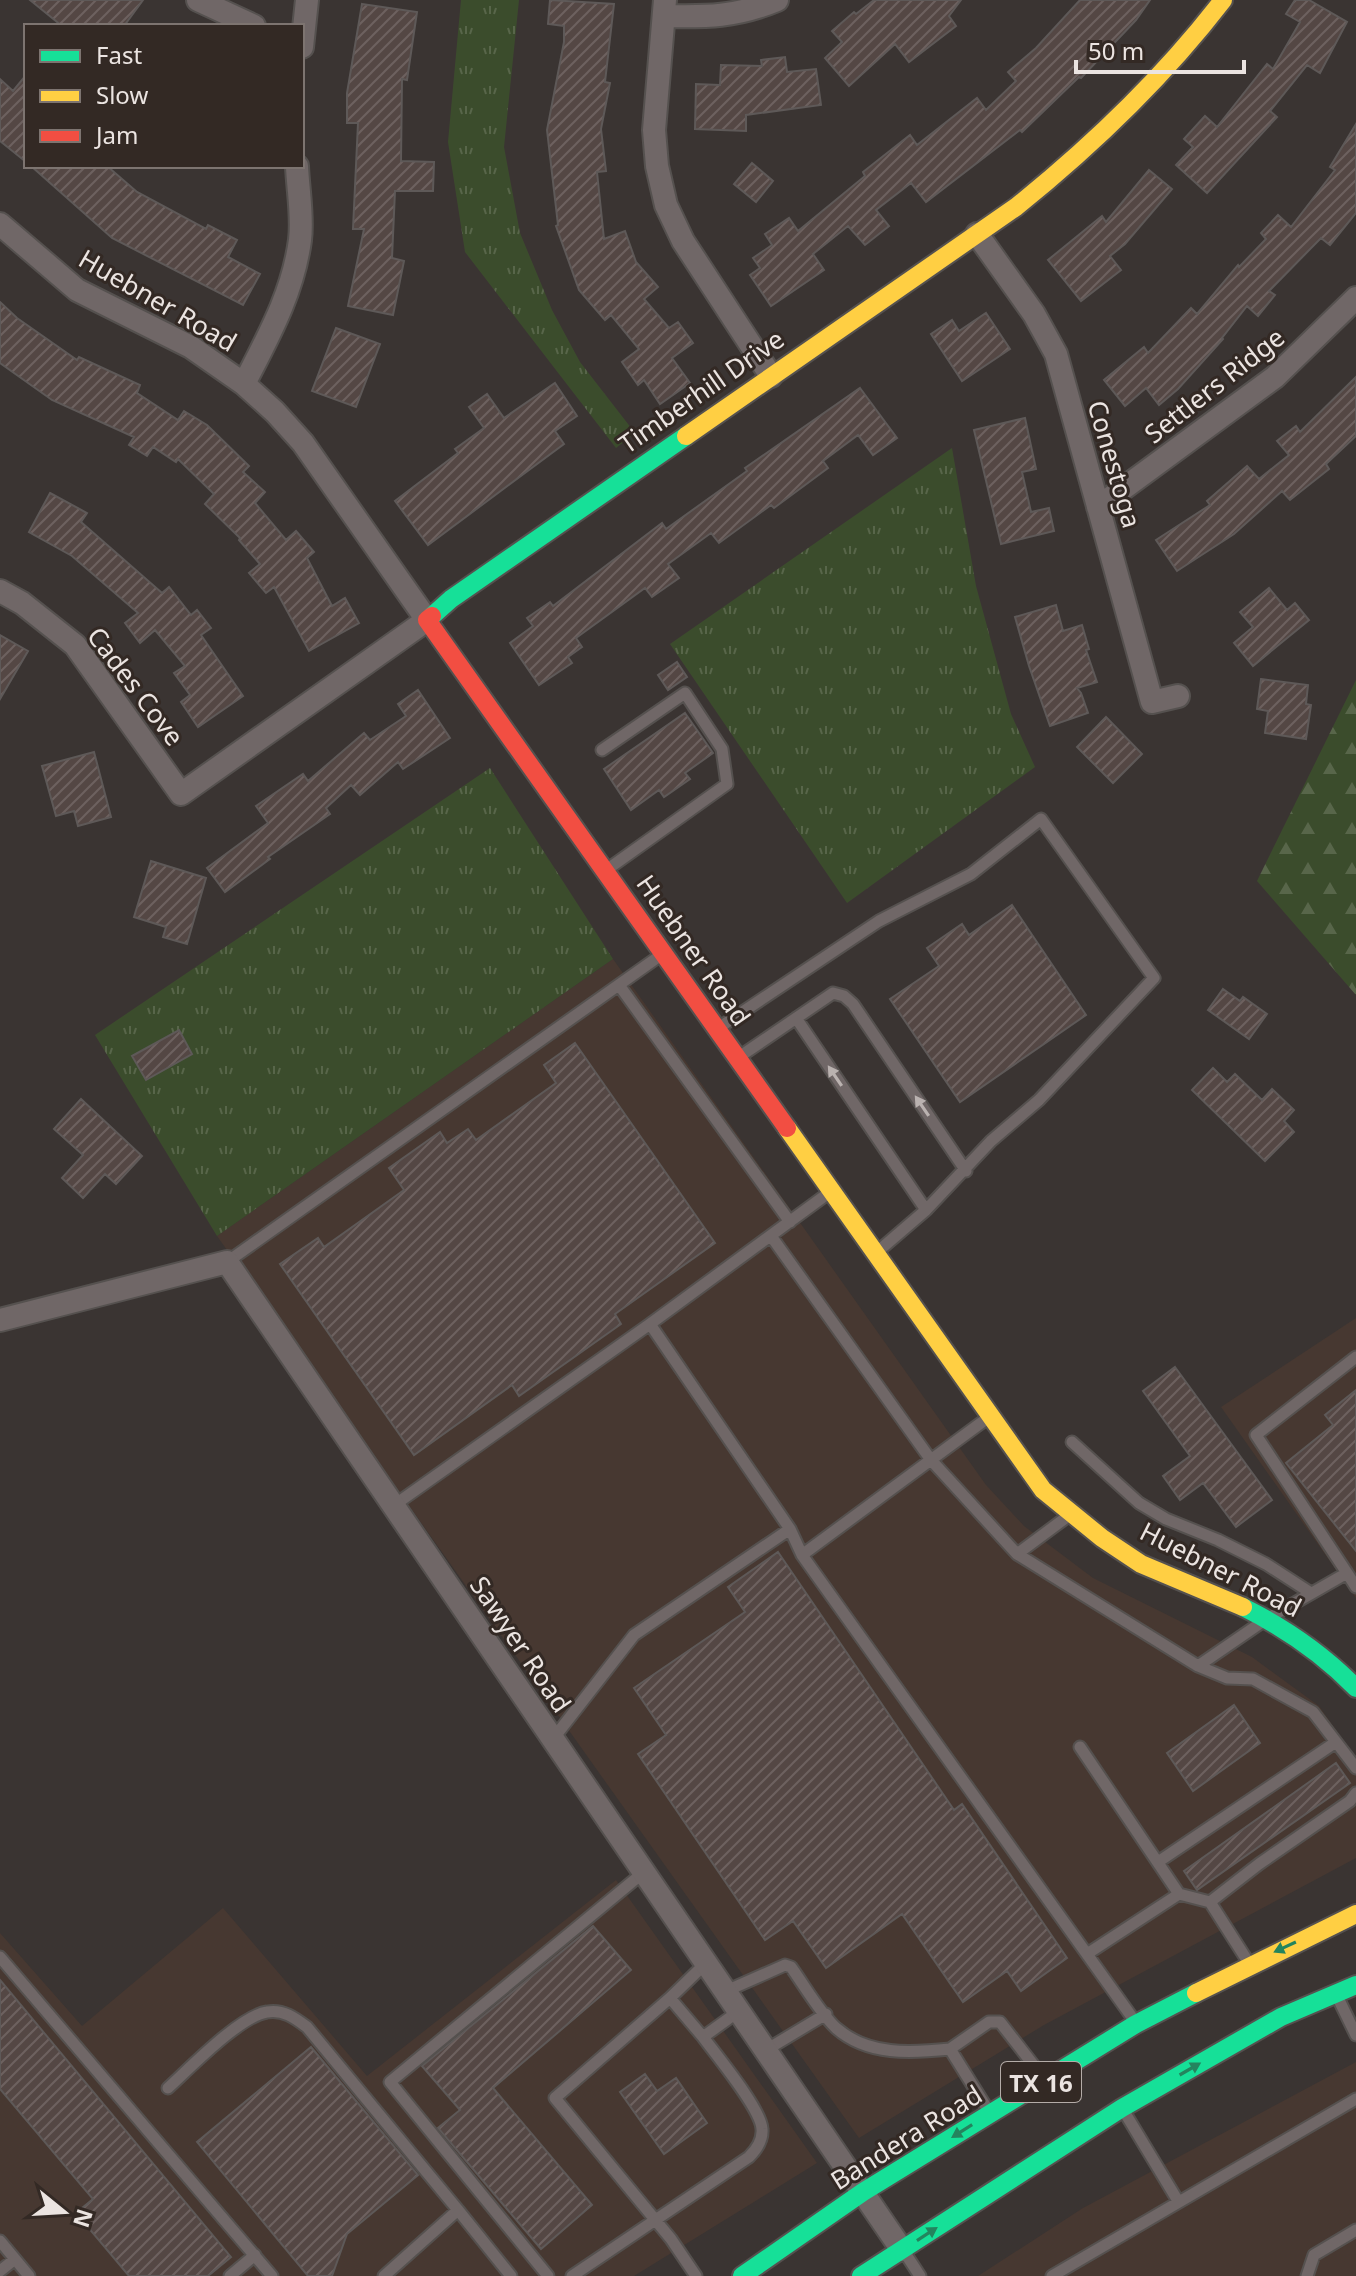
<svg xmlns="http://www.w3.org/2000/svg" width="1356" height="2276" font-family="'Noto Sans',sans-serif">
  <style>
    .built { fill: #473831 }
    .grass { fill: url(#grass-tufts); fill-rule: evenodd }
    .forest { fill: url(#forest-firs) }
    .building { fill: url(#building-hatch); stroke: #5e5958; stroke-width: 2 }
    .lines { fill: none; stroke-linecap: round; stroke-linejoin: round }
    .lane-casing { stroke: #55514f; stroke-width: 15 }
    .street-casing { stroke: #55514f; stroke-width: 26 }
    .fast-casing { stroke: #55514f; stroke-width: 22 }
    .slow-casing { stroke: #55514f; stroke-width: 22 }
    .jam-casing { stroke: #55514f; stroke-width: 22 }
    .lane { stroke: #706767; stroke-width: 11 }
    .street { stroke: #706767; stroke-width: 22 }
    .fast { stroke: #16e098; stroke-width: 18 }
    .slow { stroke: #ffcf43; stroke-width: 18 }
    .jam { stroke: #f24e42; stroke-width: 18 }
    .oneway { fill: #bab2b0 }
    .oneway2 { fill: #24845e }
    .labels { text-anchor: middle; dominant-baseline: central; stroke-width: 6; stroke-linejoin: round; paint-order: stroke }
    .shield { fill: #332924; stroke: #b4aca8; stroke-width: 2 }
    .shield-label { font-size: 24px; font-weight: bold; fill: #ebe4e1 }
    .street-label { font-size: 26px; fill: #ebe4e1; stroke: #332924 }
  </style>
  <defs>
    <pattern id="grass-tufts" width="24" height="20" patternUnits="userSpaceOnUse" patternTransform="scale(2)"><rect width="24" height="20" fill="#3b4c2c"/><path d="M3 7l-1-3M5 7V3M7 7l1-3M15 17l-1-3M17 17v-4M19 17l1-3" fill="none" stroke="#58664a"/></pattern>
    <pattern id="forest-firs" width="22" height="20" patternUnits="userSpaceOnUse" patternTransform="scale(2)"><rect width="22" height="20" fill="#3b4c2c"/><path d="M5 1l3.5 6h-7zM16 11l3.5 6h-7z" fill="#58664a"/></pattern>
    <pattern id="building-hatch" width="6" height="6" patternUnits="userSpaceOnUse" patternTransform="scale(2)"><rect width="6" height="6" fill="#544744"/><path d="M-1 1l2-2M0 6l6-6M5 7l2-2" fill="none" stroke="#6d615f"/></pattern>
  </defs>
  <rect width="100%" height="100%" fill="#3a3432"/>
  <!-- built -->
  <path class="built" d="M613,959l373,526 38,41 69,52 159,79 67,49 37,53v99l-312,167 -185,113 -642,-902z
    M1356,1318v280l-135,-191z
    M616,1880l201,283 -183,113h-634v-343l82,93 141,-118 144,168z
    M1356,2062v214h-378l105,-68z"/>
  <!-- grass -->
  <path class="grass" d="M461,0h58l-15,147 16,86 32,77 28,52 55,71 -19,15 -151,-196 -17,-110z
    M952,448l24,138 35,128 24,53 -188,136 -177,-259z
    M490,768l123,191 -396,277 -122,-201zM179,1030l13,24 -46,26 -14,-24z"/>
  <!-- forest -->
  <path class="forest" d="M1356,680v315l-99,-114z"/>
  <!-- building -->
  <path class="building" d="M30,0h113l-19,26h-62z
    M550,0l64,4 -9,78 5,1 -9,46 5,42 -9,1 7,67 21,-8 11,31 22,25 -14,12 25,29 9,-6 15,21 -21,15 18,25 -30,21 -16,-24 -6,5 -16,-23 17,-13 -28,-34 -6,5 -26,-30 -23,-64 2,-1 -11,-95 17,-88v-16l-16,-2z
    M874,0h87l-12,16 7,10 -47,36 -14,-18 -46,42 -24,-28 17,-16 -10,-11 22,-19 2,2z
    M1080,0h70l-14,20 -55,58 -2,-1 -57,55 -2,-2 -94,72 -15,-19 -35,27 13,16 -24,19 -17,-19 -35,28 11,16 -53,36 -21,-31 10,-7 -7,-10 19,-13 -7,-11 24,-16 9,13 67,-55 -2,-4 47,-37 7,10 60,-47 9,12 30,-29 -8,-9 28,-24z
    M1295,0h14l38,22 -27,51 -13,-8 -37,46 7,6 -70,76 -31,-28 17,-18 -9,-8 21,-23 12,11 50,-63 6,5 27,-47 -14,-8z
    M362,4l55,8 -10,68 -5,-1 -1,82 33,1 -1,29h-38l-3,67 12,3 -11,54 -45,-9 16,-77h-11l5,-106h-11v-30z
    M785,57l2,15 29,-3 5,36 -75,10v16l-51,-2 1,-45 24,1 1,-20 41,1 -1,-6z
    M26,75v87l-26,-21v-62l13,12z
    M1356,124v89l-26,32 -9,-7 -52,53 6,4 -17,21 -11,-10 -25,32 1,1 -45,50 -19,16 -13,-17 -21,18 -21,-26 40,-33 4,6 43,-45 6,6 41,-49 1,2 27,-28 -5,-6 17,-18 13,12 44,-57 -5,-3z
    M752,163l21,18 -17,21 -22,-18z
    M31,166h76l30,26 69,37 2,-4 29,15 -9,17 32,17 -17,31 -131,-67z
    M1149,170l23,19 -47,55 -15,12 11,14 -40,31 -33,-41 54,-44 4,6z
    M0,302l17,16 60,42 2,-3 61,28 -3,8 41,27 6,-9 23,14 42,41 -6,6 22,20 -10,11 31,37 10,-9 18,21 -7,6 25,48 13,-8 14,25 -50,28 -35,-64 -8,6 -17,-20 11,-9 -21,-24 1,-2 -35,-34 9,-10 -36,-35 -2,3 -23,-15 -6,9 -18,-11 5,-8 -82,-37 -52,-37z
    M986,313l24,36 -48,32 -31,-47 21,-14 7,11z
    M336,328l44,16 -24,63 -44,-16z
    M1356,377v59l-30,28 3,5 -39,31 -8,-9 -48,43 -57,37 -21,-31 54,-35 -3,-4 40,-35 12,13 30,-24 -12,-14 19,-15 4,6z
    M555,383l22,33 -22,15 9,13 -136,101 -33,-44 63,-48 -3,-4 29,-21 -15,-21 18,-13 17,24z
    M860,388l37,50 -24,17 -15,-20 -35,26 5,7 -54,40 -3,-3 -52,38 -8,-10 -43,31 11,14 -27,19 -7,-9 -69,50 6,9 -14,10 4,6 -33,22 -29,-42 23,-17 -6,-8 23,-16 3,4 109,-83 4,6 81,-58 -2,-3z
    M1025,418l11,51 -14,3 9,40 18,-4 5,23 -53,13 -27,-114z
    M50,493l37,20 -6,9 81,71 7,-6 22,28 6,-5 14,18 -10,7 42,61 -45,31 -17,-25 9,-7 -16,-22 11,-7 -30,-36 -15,13 -15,-20 13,-10 -66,-57 -43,-24z
    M1269,588l18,22 8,-7 14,17 -56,46 -19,-23 19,-16 -13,-15z
    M1056,605l7,26 19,-6 7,24 -3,1 11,32 -20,6 4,5 7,20 -38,13 -21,-60 -14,-49z
    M0,635l28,16 -28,48z
    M677,662l10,15 -19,13 -10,-15z
    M1261,679l47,6 -2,19 5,1 -5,34 -41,-6 3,-22 -11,-2z
    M418,690l32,48 -47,31 -5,-7 -38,33 -9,-10 -25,23 4,6 -62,43 2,2 -45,33 -18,-24 61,-45 -12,-17 47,-32 5,7 56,-48 6,7 36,-24 -8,-12z
    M685,713l28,40 -28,20 5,6 -26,18 -5,-7 -28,20 -27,-41z
    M1106,717l36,37 -29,29 -36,-36z
    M94,752l17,65 -33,9 -4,-15 -18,5 -14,-50z
    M151,861l55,17 -19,66 -24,-7 3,-10 -32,-10z
    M1012,905l74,110 -126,87 -70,-103 49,-33 -12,-18 35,-24 7,11z
    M1223,989l17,12 3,-4 24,17 -18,25 -41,-29z
    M179,1030l13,24 -46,26 -14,-24z
    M575,1043l140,200 -100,71 6,10 -102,72 -7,-11 -98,70 -134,-191 38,-26 6,9 80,-57 -15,-22 51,-36 7,11 21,-14 8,11 80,-57 -12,-18z
    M1213,1068l14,14 8,-8 27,26 10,-11 22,21 -10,11 10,11 -29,29 -73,-71z
    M81,1099l61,57 -26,28 -11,-10 -22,24 -21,-20 21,-23 -29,-26z
    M1175,1367l97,133 -36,27 -33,-44 -23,17 -17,-24 27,-20 -47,-65z
    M1356,1390v161l-70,-88 47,-38 -8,-10z
    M778,1552l176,258 8,-6 105,154 -46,33 -14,-20 -44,31 -61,-88 -76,54 -33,-47 -28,19 -127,-186 28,-19 -32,-47 111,-76 -17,-25z
    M1234,1705l26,38 -67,48 -26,-38z
    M1336,1763l14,20 -153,107 -13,-19z
    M593,1926l38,44 -138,118 99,117 -51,44 -103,-121 22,-18 -38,-44z
    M0,1980l231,277 -23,19h-79l-53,-63 17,-14 -93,-110z
    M311,2047l107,128 -71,59 -15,42h-24l-111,-134z
    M645,2074l12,17 19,-13 31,45 -43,31 -44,-62z"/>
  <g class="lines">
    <!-- lane casing -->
    <g class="lane-casing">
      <path id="lane" d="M602,750l83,-57 37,56 5,35 -122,87
        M619,985l171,237
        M796,1018l130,192
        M717,1029l162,-108 92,-47 70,-55 113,159 -115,122 -48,41 -65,69 -50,43
        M739,1057l94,-64 11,3 9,8 113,167
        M771,1236l160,224 86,94 181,112 29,12 26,1 60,33 43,56
        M227,1262l434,-307
        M989,1417l-187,138 332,465
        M1072,1442l67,61 27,16 52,21 48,24 45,29
        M393,1506l257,-182
        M1017,1554l54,-40
        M802,1555l-12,-26 -140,-205 180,-132
        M1347,1573l9,14
        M1198,1666l67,-46 82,-47 -91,-138 100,-78
        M553,1739l81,-104 156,-106
        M1080,1747l99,147
        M1158,1862l178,-120
        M1210,1902l49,-38 91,-63 6,-8
        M1087,1954l92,-60 31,8 37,58
        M0,1957l272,319
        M726,1991l59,-26 6,2c13,18 29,46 45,61 32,28 75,25 114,21
        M670,1998l36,-35
        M1338,1998l18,37
        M766,2050l60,-36
        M168,2088c22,-20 72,-72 99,-76 16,-3 28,6 40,15l151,183
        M988,2110l-38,-61 39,-27h11l42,54
        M1125,2113l53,88
        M0,2241l29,35
        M905,2253l15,23
        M0,2271l15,-12
        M230,2276l25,-21
        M384,2276l74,-66 53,66
        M548,2276l-158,-194 254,-210
        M572,2276l177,-119c8,-8 14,-17 13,-28 -1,-20 -45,-73 -59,-92
        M696,2276l-25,-37 -116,-141 115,-100 33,39 36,-26
        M1052,2276l304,-177
        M1307,2276l7,-21 42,-25"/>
    </g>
    <!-- street casing -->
    <g class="street-casing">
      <path id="street" d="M198,0l56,26
        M665,0l-11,130 3,36 9,39 17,36 88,135
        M664,16c43,1 72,1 113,-16
        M302,47l5,-47
        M0,224l77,66 114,57 53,37 31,28 28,31 124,177 -246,174 -106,-149 -53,-42 -22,-12
        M977,234l57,80 22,40 96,348 26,-6
        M244,384c24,-47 49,-91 56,-144 3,-23 -2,-50 -3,-74
        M1098,507l177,-130 81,-79
        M0,1320l227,-58 675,988"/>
    </g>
    <!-- fast casing -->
    <g class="fast-casing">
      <path id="fast" d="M432,616l19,-17 235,-163
        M1243,1607c42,21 80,47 113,81
        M742,2276l121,-84 273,-168 60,-31
        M861,2276l261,-168 159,-91 75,-32"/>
    </g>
    <!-- slow casing -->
    <g class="slow-casing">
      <path id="slow" d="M686,436l330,-229c77,-62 147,-129 207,-207
        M787,1128l256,362 59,48 39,26 102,43
        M1196,1993l160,-79"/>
    </g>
    <!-- jam casing -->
    <g class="jam-casing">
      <path id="jam" d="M432,616l-5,4 360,508"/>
    </g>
    <!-- lane -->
    <use href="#lane" class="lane"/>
    <!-- street -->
    <use href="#street" class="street"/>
    <!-- fast -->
    <use href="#fast" class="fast"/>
    <!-- slow -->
    <use href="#slow" class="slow"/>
    <!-- jam -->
    <use href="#jam" class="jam"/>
  </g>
  <!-- one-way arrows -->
  <defs><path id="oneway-solid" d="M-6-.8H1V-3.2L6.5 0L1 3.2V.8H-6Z" transform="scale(2)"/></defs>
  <g class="oneway">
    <use href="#oneway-solid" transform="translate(835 1076) rotate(-124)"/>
    <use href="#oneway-solid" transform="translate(922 1106) rotate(-124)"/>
  </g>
  <g class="oneway2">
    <use href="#oneway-solid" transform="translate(1285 1947) rotate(155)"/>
    <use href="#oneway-solid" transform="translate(1190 2069) rotate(-30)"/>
    <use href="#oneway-solid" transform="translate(962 2131) rotate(148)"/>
    <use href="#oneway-solid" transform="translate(927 2234) rotate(-33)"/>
  </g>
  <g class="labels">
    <!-- shield labels -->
    <rect class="shield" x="1001" y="2062" width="80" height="40" rx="6"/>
    <g class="shield-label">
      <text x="1041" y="2082">TX 16</text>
    </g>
    <!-- street labels -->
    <g class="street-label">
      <text transform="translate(158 300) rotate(30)">Huebner Road</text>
      <text transform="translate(1214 385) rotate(-38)">Settlers Ridge</text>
      <text transform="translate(701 391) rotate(-35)">Timberhill Drive</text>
      <text transform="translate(1115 464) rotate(74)">Conestoga</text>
      <text transform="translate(136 686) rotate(53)">Cades Cove</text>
      <text transform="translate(694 950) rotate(55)">Huebner Road</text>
      <text transform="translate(1221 1569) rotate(27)">Huebner Road</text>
      <text transform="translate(521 1644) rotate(56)">Sawyer Road</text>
      <text transform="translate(906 2137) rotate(-32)">Bandera Road</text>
    </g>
  </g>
  <!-- legend -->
  <rect x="24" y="24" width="280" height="144" fill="#332924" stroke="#7d7470" stroke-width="2"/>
  <rect x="40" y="50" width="40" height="12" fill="#16e098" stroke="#7d7470" stroke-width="2"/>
  <text x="96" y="64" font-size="24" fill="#ebe4e1">Fast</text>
  <rect x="40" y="90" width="40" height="12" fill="#ffcf43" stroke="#7d7470" stroke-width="2"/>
  <text x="96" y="104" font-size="24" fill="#ebe4e1">Slow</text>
  <rect x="40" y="130" width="40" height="12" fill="#f24e42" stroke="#7d7470" stroke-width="2"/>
  <text x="96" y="144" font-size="24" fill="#ebe4e1">Jam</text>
  <!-- north arrow -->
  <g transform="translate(64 2212) rotate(108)" stroke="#332924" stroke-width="6" paint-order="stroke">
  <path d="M0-6L14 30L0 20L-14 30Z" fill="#ebe4e1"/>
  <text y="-12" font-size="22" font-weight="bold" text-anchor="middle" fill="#ebe4e1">N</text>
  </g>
  <!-- scale -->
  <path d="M1076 60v12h168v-12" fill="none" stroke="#ebe4e1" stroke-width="4"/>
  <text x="1088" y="60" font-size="24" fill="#ebe4e1" stroke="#332924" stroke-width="6" paint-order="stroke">50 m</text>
</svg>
